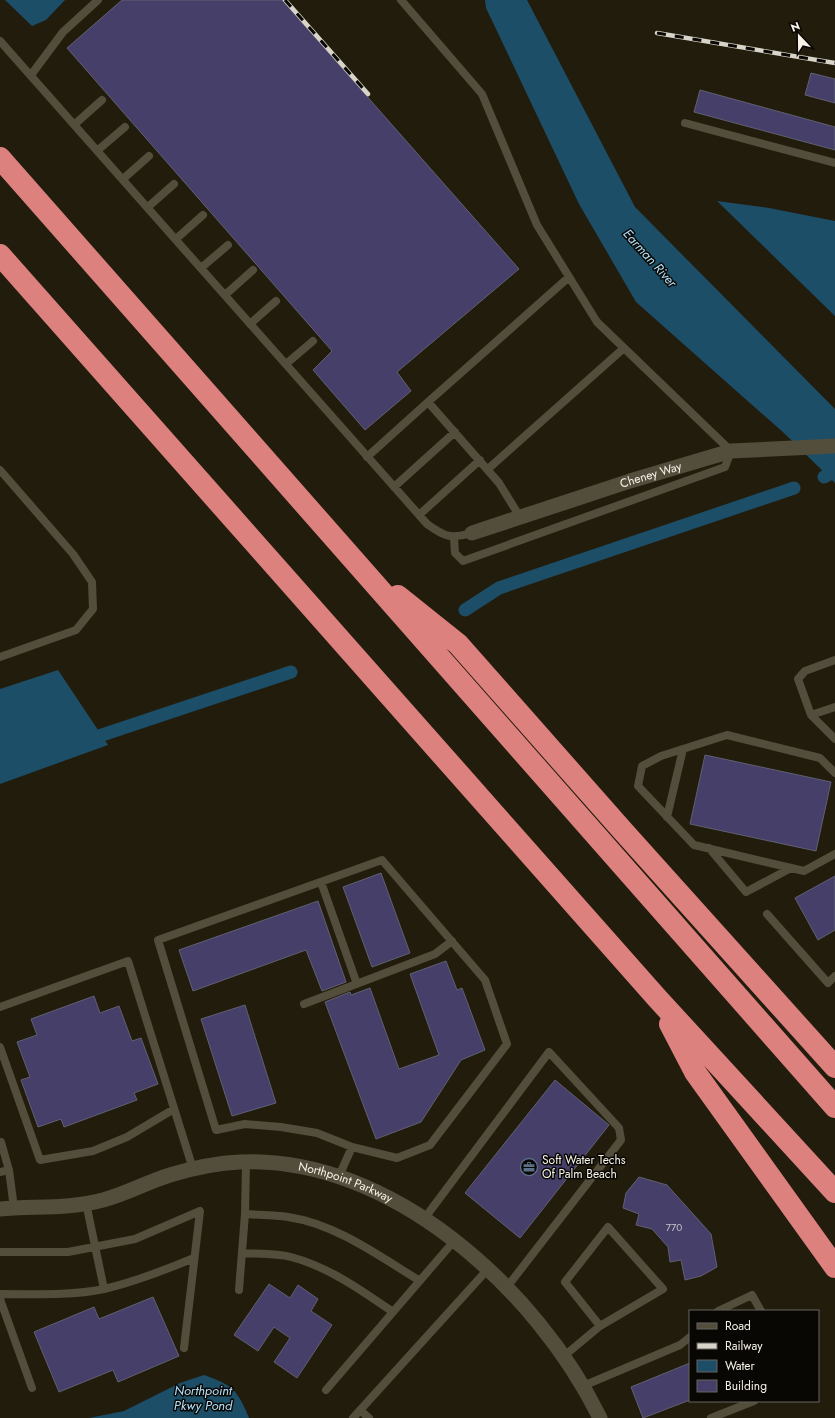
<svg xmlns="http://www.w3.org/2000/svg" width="835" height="1418" font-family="Jost,sans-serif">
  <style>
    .water { fill: #1c4e68 }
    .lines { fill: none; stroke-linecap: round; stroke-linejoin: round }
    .canal { stroke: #1c4e68; stroke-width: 13 }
    .building { fill: #453f69; stroke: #616071 }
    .service { stroke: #534d3c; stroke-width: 8 }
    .minor { stroke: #534d3c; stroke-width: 15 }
    .motorway { stroke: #dd817f; stroke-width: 22 }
    .rail-casing { stroke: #d9d4ca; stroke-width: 4.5 }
    .rail { stroke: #090703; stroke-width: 3; stroke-dasharray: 9; stroke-linecap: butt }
    .labels { text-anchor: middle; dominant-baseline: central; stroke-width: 3; stroke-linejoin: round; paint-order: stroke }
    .number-label { font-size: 10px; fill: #cac6c9 }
    .street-label { font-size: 12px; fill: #f7f3e9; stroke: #090703 }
    .poi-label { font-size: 12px; fill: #f7f3e9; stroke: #090703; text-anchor: start }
    .water-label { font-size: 13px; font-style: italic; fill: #b4e0fb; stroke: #090703 }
  </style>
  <rect width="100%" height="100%" fill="#221c0d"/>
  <!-- water -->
  <path class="water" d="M5,0h60l-19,20 -14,6z
    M485,0h42l108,207 200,202v74l-50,-49 -149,-132 -57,-98 -93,-196z
    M717,201l52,7 66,13v95z
    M58,670l50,75 -108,39v-95z
    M204,1375c28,10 34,15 45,43h-160l35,-7 56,-28z"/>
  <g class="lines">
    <!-- canal -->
    <path class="canal" d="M824,477l11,-6
      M465,610l34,-22 295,-100
      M84,741l207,-69"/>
  </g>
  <!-- building -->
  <path class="building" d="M122,0h160l237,269 -122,103 14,19 -46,39 -52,-60 19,-19 -265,-303z
    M811,73l24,6v24l-30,-8z
    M700,90l135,37v23l-141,-38z
    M705,755l126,27 -15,69 -126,-27z
    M381,873l29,80 -38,14 -29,-80z
    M835,876v54l-17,10 -23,-42z
    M318,901l28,81 -24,9 -16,-41 -113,41 -14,-41z
    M446,961l11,29 5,-2 23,62 -24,10 -40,62 -45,17 -51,-137 25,-10 1,3 19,-7 29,81 40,-14 -29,-81z
    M94,996l6,17 19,-7 13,35 9,-3 17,46 -24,9 3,7 -73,27 -3,-8 -23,8 -17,-47 9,-3 -13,-35 20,-7 -6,-16z
    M245,1005l31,98 -44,13 -31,-97z
    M555,1080l54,45 -89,113 -55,-45z
    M639,1177l28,8 44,49 6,33 -16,9 -16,4 -4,-20 -11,2 -2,-15 -16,-18 -16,-4 3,-11 -16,-6 3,-15z
    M269,1284l21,14 8,-13 20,14 -7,12 21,14 -35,53 -23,-16 16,-24 -16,-11 -16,24 -24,-16z
    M153,1297l26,59 -61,26 -5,-12 -54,22 -25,-60 60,-25 5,12z
    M690,1363v37l-47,18 -12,-31z"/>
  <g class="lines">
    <!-- service -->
    <path class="service" d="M401,0l81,94 55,131 60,97 134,129 -6,16 -262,94 -8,-8 -1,-15
      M0,41l427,483c18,13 23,15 45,9
      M31,75l32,-43 35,-32
      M685,123l150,40
      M75,124l27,-24
      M98,150l27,-23
      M123,179l26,-23
      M148,207l26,-23
      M176,239l27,-24
      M201,268l27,-23
      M225,295l28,-25
      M250,324l26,-23
      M286,364l27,-23
      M367,457l61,-55
      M488,469l136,-121
      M0,470l73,84 19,28 1,27 -17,21 -76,27
      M394,487l61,-55
      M419,515l61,-55
      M520,517l-21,-34 -71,-81 141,-125
      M835,707l-24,8 24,24
      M811,715l-13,-36 7,-8 30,-11
      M835,773l-15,-15 -93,-23 -66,21 -19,10 -4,20 56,59 110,26 31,-17
      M667,817l16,-68
      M709,848l37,44 45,-24
      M321,882l36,102
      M767,914l61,69 7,-7
      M304,1004l131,-50 17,-13
      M0,1007l128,-46 65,208
      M0,1047l40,113 53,-9 34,-14 47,-28
      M9,1170l5,38
      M0,1172l9,-2 -8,-28
      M339,1176l13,-29 45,11 33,-13 77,-101 -22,-64 -103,-120 -224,80 58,190 29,-6 36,3 36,6 35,14
      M86,1203l18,86
      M245,1214l1,-52
      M424,1219l125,-167 70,76 2,12 -114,147
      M0,1252h68l67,-13 65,-28 -16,137
      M242,1253c16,1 34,0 49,4 38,10 70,33 102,55
      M239,1290l6,-76c14,1 29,1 43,3 48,7 91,39 132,64
      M0,1294c34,0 70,2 104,-5 31,-7 61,-19 90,-31
      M0,1299l32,89
      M718,1311l34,-16 9,16
      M564,1356l36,-30 63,-37 -55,-62 -43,55 35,44
      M583,1386l97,-41 10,-8
      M326,1390l128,-149
      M360,1410l9,8
      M353,1418l135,-149
      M711,1418l43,-17"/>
    <!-- minor -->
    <g class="minor">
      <path id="s1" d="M472,533l158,-52 101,-30 104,-5"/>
      <path id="s2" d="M0,1209c35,-3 69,0 103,-9 23,-6 44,-18 67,-25 23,-7 46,-12 70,-13 151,-7 297,128 360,256"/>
    </g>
    <!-- motorway -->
    <path class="motorway" d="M0,158l835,949
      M0,255l657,743 178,194
      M398,596l60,48 165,187 212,236
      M670,1024l25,48 140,195"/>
    <!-- rail casing -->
    <g class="rail-casing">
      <path id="rail" d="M285,0l83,94
        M657,33l178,30"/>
    </g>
    <!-- rail -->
    <use href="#rail" class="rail"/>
  </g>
  <!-- icons -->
  <defs>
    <g id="office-ring" transform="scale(0.9)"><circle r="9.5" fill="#090703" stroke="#5c6f8a" stroke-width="1.5"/><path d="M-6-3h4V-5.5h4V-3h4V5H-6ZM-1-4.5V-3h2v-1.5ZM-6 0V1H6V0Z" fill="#5c6f8a"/></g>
  </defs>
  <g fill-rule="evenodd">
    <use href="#office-ring" x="529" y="1167"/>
  </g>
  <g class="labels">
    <!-- number labels -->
    <g class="number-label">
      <text x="674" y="1227">770</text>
    </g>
    <!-- street labels -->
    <g class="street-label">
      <text stroke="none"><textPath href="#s1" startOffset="188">Cheney Way</textPath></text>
      <text stroke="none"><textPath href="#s2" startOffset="355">Northpoint Parkway</textPath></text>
    </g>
    <!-- poi labels -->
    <g class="poi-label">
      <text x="542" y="1160">Soft Water Techs<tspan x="542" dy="14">Of Palm Beach</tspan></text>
    </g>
    <!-- water labels -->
    <g class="water-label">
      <text transform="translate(650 258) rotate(48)">Earman River</text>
      <text x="203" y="1390">Northpoint<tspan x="203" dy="15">Pkwy Pond</tspan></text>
    </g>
  </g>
  <!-- legend -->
  <rect x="689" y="1310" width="130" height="92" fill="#090703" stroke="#68655f"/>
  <rect x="697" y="1323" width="20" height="6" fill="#534d3c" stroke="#68655f"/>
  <text x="725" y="1330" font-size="12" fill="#f7f3e9">Road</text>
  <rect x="697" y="1343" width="20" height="6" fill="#d9d4ca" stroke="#68655f"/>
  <text x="725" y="1350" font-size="12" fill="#f7f3e9">Railway</text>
  <rect x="697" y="1360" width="20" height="12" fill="#1c4e68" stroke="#68655f"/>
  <text x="725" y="1370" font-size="12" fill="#f7f3e9">Water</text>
  <rect x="697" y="1380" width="20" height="12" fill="#453f69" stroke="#68655f"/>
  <text x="725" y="1390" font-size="12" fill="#f7f3e9">Building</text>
  <!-- north arrow -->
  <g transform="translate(799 36) rotate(338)" stroke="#090703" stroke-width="3" paint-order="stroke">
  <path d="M0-3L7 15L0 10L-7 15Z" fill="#f7f3e9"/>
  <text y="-6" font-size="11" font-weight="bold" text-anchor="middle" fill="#f7f3e9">N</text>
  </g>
</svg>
